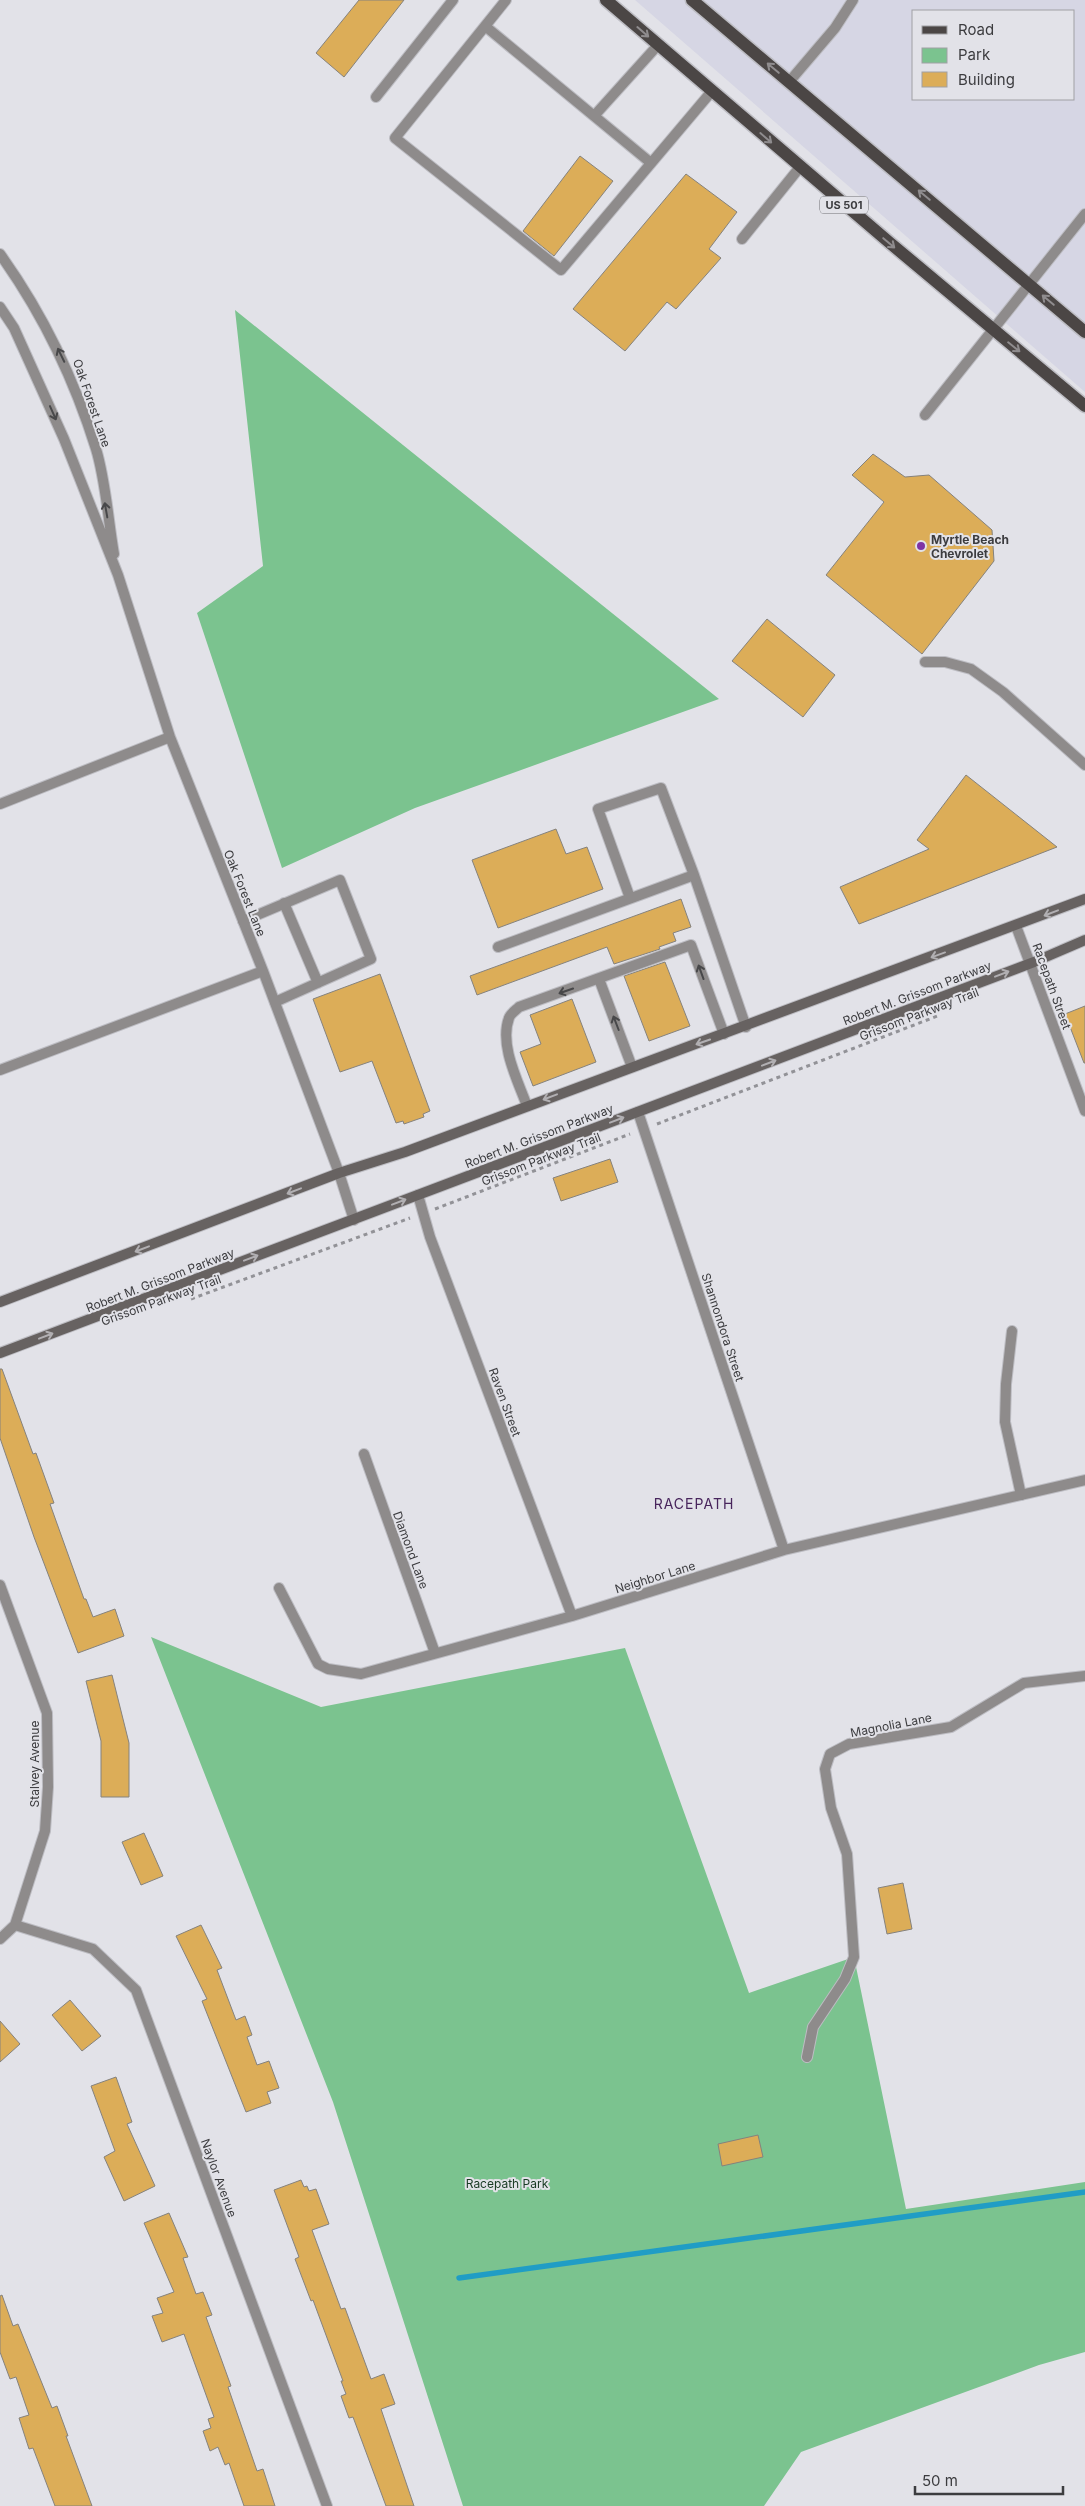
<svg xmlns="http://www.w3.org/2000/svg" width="1085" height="2506" font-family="Inter,sans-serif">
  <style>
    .built { fill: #d6d6e4; fill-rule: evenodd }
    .green { fill: #7bc38f }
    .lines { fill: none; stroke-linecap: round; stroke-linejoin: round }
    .stream { stroke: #209dc5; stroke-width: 5.5 }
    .building { fill: #dcad58; stroke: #85827d }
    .lane-casing { stroke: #bdbdc3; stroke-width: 12 }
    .street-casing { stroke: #bdbdc3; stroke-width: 12 }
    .secondary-casing { stroke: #bdbdc3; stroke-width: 12 }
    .primary-casing { stroke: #bdbdc3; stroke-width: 15 }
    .path { stroke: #929297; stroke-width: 3; stroke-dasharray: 4 4; stroke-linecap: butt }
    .lane { stroke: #8e8b8b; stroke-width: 10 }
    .street { stroke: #8e8b8b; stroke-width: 10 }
    .secondary { stroke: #676261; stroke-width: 10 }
    .primary { stroke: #4b4645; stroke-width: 12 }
    .oneway { stroke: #8f8c8e }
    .oneway2 { stroke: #48484a }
    .oneway3 { stroke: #b1afb2 }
    .poi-dot { fill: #7e33a5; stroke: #e2e2e8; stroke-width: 2 }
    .labels { text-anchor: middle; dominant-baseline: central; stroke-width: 4; stroke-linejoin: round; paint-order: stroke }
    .shield { fill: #e2e2e8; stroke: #6e6e72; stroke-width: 1 }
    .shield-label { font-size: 11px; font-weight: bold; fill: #3c3c3f }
    .street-label { font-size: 12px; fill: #3c3c3f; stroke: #e2e2e8 }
    .poi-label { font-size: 12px; font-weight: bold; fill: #3c3c3f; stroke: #e2e2e8; text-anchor: start }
    .park-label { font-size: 12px; fill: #183a23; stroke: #e2e2e8 }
    .neighbourhood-label { font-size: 14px; letter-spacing: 1px; fill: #48255c; stroke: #e2e2e8 }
  </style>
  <rect width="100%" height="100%" fill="#e2e2e8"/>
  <!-- built -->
  <path class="built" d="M635,0h450v392zM914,11h160v88h-160z"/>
  <!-- green -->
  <path class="green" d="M235,310l484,389 -304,109 -133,60 -85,-255 66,-47z
    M151,1637l170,70 304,-59 124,345 105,-36 52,252 179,-27v170l-46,13 -238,87 -37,54h-301l-130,-404z"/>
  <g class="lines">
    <!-- stream -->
    <path class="stream" d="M459,2278l626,-86"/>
  </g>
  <!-- building -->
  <path class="building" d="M359,0h45l-60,77 -28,-24z
    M580,156l33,25 -59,75 -31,-25z
    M686,174l51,38 -28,37 12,9 -45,51 -9,-7 -42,49 -52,-42z
    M873,454l32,23 24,-2 63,55 2,31 -72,93 -96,-79 58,-73 -32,-27z
    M767,619l68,56 -32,42 -71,-56z
    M966,775l91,72 -198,77 -19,-37 89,-38 -12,-9z
    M556,829l10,25 21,-7 16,42 -105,39 -26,-68z
    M681,899l10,28 -18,6 3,8 -17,6 1,2 -46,15 -7,-17 -130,48 -7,-19z
    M665,962l25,64 -41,15 -25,-65z
    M380,974l50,137 -7,3 1,3 -20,7 -1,-3 -7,2 -24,-62 -32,11 -27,-73z
    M572,999l24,63 -63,24 -13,-34 21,-8 -11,-29z
    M1085,1006v57h-1l-19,-49z
    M610,1159l8,23 -57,19 -8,-23z
    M0,1369h2l31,85 3,-1 18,50 -4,1 34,95h2l7,18 22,-8 9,27 -46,17 -44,-116 -34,-99z
    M112,1675l17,68v54h-28v-56l-15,-60z
    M144,1833l19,43 -22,9 -19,-43z
    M903,1883l9,46 -25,5 -9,-46z
    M201,1925l21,43 -5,2 19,50 9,-4 7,19 -5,2 10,28 12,-4 10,27 -12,4 4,11 -25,9 -44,-111 5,-2 -31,-63z
    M70,2000l31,36 -19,15 -30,-36z
    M0,2021l20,23 -20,18z
    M116,2077l16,45 -5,2 28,62 -31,15 -20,-44 11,-6 -24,-65z
    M758,2135l5,22 -41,9 -4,-22z
    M301,2180l3,7 3,-1 2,5 7,-2 13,35 -17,6 29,79 4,-1 26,71 13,-5 11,30 -14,5 33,97h-28l-33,-89 -4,1 -8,-22 5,-2 -5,-13h2l-30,-81 -2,1 -16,-42 4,-2 -25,-67z
    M169,2213l19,44 -5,1 13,36 7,-2 9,23 -6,2 25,69 -3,1 29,84 6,-2 12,37h-31l-15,-43 -4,2 -7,-18 -8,4 -7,-20 8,-3 -3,-9 6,-2 -30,-83 -22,8 -10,-26 11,-3 -6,-15 17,-6 -30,-69z
    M2,2295l11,31 5,-2 34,84 5,-2 11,30h-2l26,70h-37l-22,-58 -4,1 -10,-31 10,-3 -13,-38 -6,2 -10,-27v-56z"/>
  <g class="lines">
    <!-- lane casing -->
    <g class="lane-casing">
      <path id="lane" d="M506,0l-111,138 166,132 151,-179
        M485,26l166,137
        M789,82l46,-54 18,-28
        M376,97l77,-97
        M594,116l64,-71
        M742,239l58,-72
        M925,415l160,-201
        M925,662h20l26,7 32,23 82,73
        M630,898l-32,-89 63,-21 33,87
        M284,903l34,80
        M243,921l97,-41 31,79 -96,43
        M498,947l196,-72 52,152
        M599,979l33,88
        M527,1106c-9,-25 -28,-61 -18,-88 1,-4 7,-8 10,-11l172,-62 33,89
        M1012,1331l-6,53 -1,38 16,73"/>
    </g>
    <!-- street casing -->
    <g class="street-casing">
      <path id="street" d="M0,254c43,60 74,124 96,195 10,33 12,71 18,105
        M0,307l14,21 50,111 54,136 52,162 93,234 76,202 15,47
        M0,804l170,-67
        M1016,926l69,185
        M0,1070l263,-99
        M638,1112l146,438
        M418,1195l12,42 142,379
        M364,1454l71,199
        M0,1585l47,128 1,74 -3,44 -30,94 -15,14
        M279,1588l39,76 10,5 33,5 211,-58 212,-66 301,-70
        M15,1925l78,24 43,41 191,516
        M807,2057l6,-30 32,-48 9,-22 -7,-103 -16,-46 -6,-39 5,-15 19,-10 102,-17 73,-44 61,-7"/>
    </g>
    <!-- secondary casing -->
    <g class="secondary-casing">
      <path id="secondary" d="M0,1302l339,-129 66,-21 680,-253
        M0,1353l1034,-391 51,-22"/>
    </g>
    <!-- primary casing -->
    <g class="primary-casing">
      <path id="primary" d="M606,0l284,243 195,163
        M692,0l393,332"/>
    </g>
    <!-- path -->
    <path class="path" d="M657,1124l283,-109
      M435,1209l195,-75
      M191,1299l219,-81"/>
    <!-- lane -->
    <use href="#lane" class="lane"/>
    <!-- street -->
    <use href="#street" class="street"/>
    <!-- secondary -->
    <use href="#secondary" class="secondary"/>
    <!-- primary -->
    <use href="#primary" class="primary"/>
  </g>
  <!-- one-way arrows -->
  <defs><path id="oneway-shaft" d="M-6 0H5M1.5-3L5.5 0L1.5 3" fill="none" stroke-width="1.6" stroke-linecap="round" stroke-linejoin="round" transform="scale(1.25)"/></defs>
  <g class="oneway">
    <use href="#oneway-shaft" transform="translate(643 32) rotate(41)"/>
    <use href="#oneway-shaft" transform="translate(773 68) rotate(-140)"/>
    <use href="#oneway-shaft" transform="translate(766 138) rotate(41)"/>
    <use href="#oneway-shaft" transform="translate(924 195) rotate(-140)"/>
    <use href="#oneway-shaft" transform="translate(889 243) rotate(40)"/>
    <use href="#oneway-shaft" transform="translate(1048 300) rotate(-140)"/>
    <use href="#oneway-shaft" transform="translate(1014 347) rotate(39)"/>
  </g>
  <g class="oneway2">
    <use href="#oneway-shaft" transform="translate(61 355) rotate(-116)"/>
    <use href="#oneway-shaft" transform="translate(53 413) rotate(66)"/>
    <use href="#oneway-shaft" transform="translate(106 510) rotate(-100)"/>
    <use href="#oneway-shaft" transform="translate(701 972) rotate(-110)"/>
    <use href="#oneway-shaft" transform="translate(566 991) rotate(161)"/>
    <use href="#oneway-shaft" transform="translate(616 1023) rotate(-111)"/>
  </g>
  <g class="oneway3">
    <use href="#oneway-shaft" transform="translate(1051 913) rotate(159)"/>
    <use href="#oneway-shaft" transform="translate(938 955) rotate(160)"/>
    <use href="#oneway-shaft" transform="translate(1002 974) rotate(-21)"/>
    <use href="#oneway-shaft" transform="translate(703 1042) rotate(161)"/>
    <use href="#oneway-shaft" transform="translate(769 1063) rotate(-21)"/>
    <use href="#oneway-shaft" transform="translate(550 1097) rotate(159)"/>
    <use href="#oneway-shaft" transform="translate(617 1120) rotate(-21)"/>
    <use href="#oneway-shaft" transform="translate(294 1191) rotate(159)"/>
    <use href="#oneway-shaft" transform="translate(399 1202) rotate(-21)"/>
    <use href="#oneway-shaft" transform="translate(142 1249) rotate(159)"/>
    <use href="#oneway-shaft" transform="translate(251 1258) rotate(-21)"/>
    <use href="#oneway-shaft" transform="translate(46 1336) rotate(-21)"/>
  </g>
  <!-- markers -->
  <circle class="poi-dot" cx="921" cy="546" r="5"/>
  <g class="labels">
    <!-- shield labels -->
    <rect class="shield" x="820" y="196.5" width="48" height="17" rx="4"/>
    <g class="shield-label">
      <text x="844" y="205">US 501</text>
    </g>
    <!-- street labels -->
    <g class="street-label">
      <text transform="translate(92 403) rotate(71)">Oak Forest Lane</text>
      <text transform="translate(245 893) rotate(68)">Oak Forest Lane</text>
      <text transform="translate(1052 986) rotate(70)">Racepath Street</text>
      <text transform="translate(917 993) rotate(-21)">Robert M. Grissom Parkway</text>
      <text transform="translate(919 1014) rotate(-21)">Grissom Parkway Trail</text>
      <text transform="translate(539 1136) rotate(-21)">Robert M. Grissom Parkway</text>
      <text transform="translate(541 1159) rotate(-21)">Grissom Parkway Trail</text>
      <text transform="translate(160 1280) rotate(-21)">Robert M. Grissom Parkway</text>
      <text transform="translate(161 1300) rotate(-20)">Grissom Parkway Trail</text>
      <text transform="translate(723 1327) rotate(72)">Shannondora Street</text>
      <text transform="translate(505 1402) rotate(70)">Raven Street</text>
      <text transform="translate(411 1550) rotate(70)">Diamond Lane</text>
      <text transform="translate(655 1577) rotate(-17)">Neighbor Lane</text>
      <text transform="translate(891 1725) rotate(-11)">Magnolia Lane</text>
      <text transform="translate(34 1764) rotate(-90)">Stalvey Avenue</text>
      <text transform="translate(219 2178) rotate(70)">Naylor Avenue</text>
    </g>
    <!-- poi labels -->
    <g class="poi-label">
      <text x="931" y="539">Myrtle Beach<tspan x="931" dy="14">Chevrolet</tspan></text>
    </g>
    <!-- park labels -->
    <g class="park-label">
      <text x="507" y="2183">Racepath Park</text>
    </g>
    <!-- neighbourhood labels -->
    <g class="neighbourhood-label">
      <text x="694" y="1503">RACEPATH</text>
    </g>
  </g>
  <!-- legend -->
  <rect x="912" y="10" width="162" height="90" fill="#e2e2e8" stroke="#a0a0a4"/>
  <rect x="922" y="26" width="25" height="8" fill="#4b4645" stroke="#a0a0a4"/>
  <text x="958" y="35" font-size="15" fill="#3c3c3f">Road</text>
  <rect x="922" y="48" width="25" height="15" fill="#7bc38f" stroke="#a0a0a4"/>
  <text x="958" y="60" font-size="15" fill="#3c3c3f">Park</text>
  <rect x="922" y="72" width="25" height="15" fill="#dcad58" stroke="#a0a0a4"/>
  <text x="958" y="85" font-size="15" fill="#3c3c3f">Building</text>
  <!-- scale -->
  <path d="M915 2486v8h148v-8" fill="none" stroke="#3c3c3f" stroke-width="2.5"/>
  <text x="922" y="2486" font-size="15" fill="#3c3c3f" stroke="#e2e2e8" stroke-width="4" paint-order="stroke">50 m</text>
</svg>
